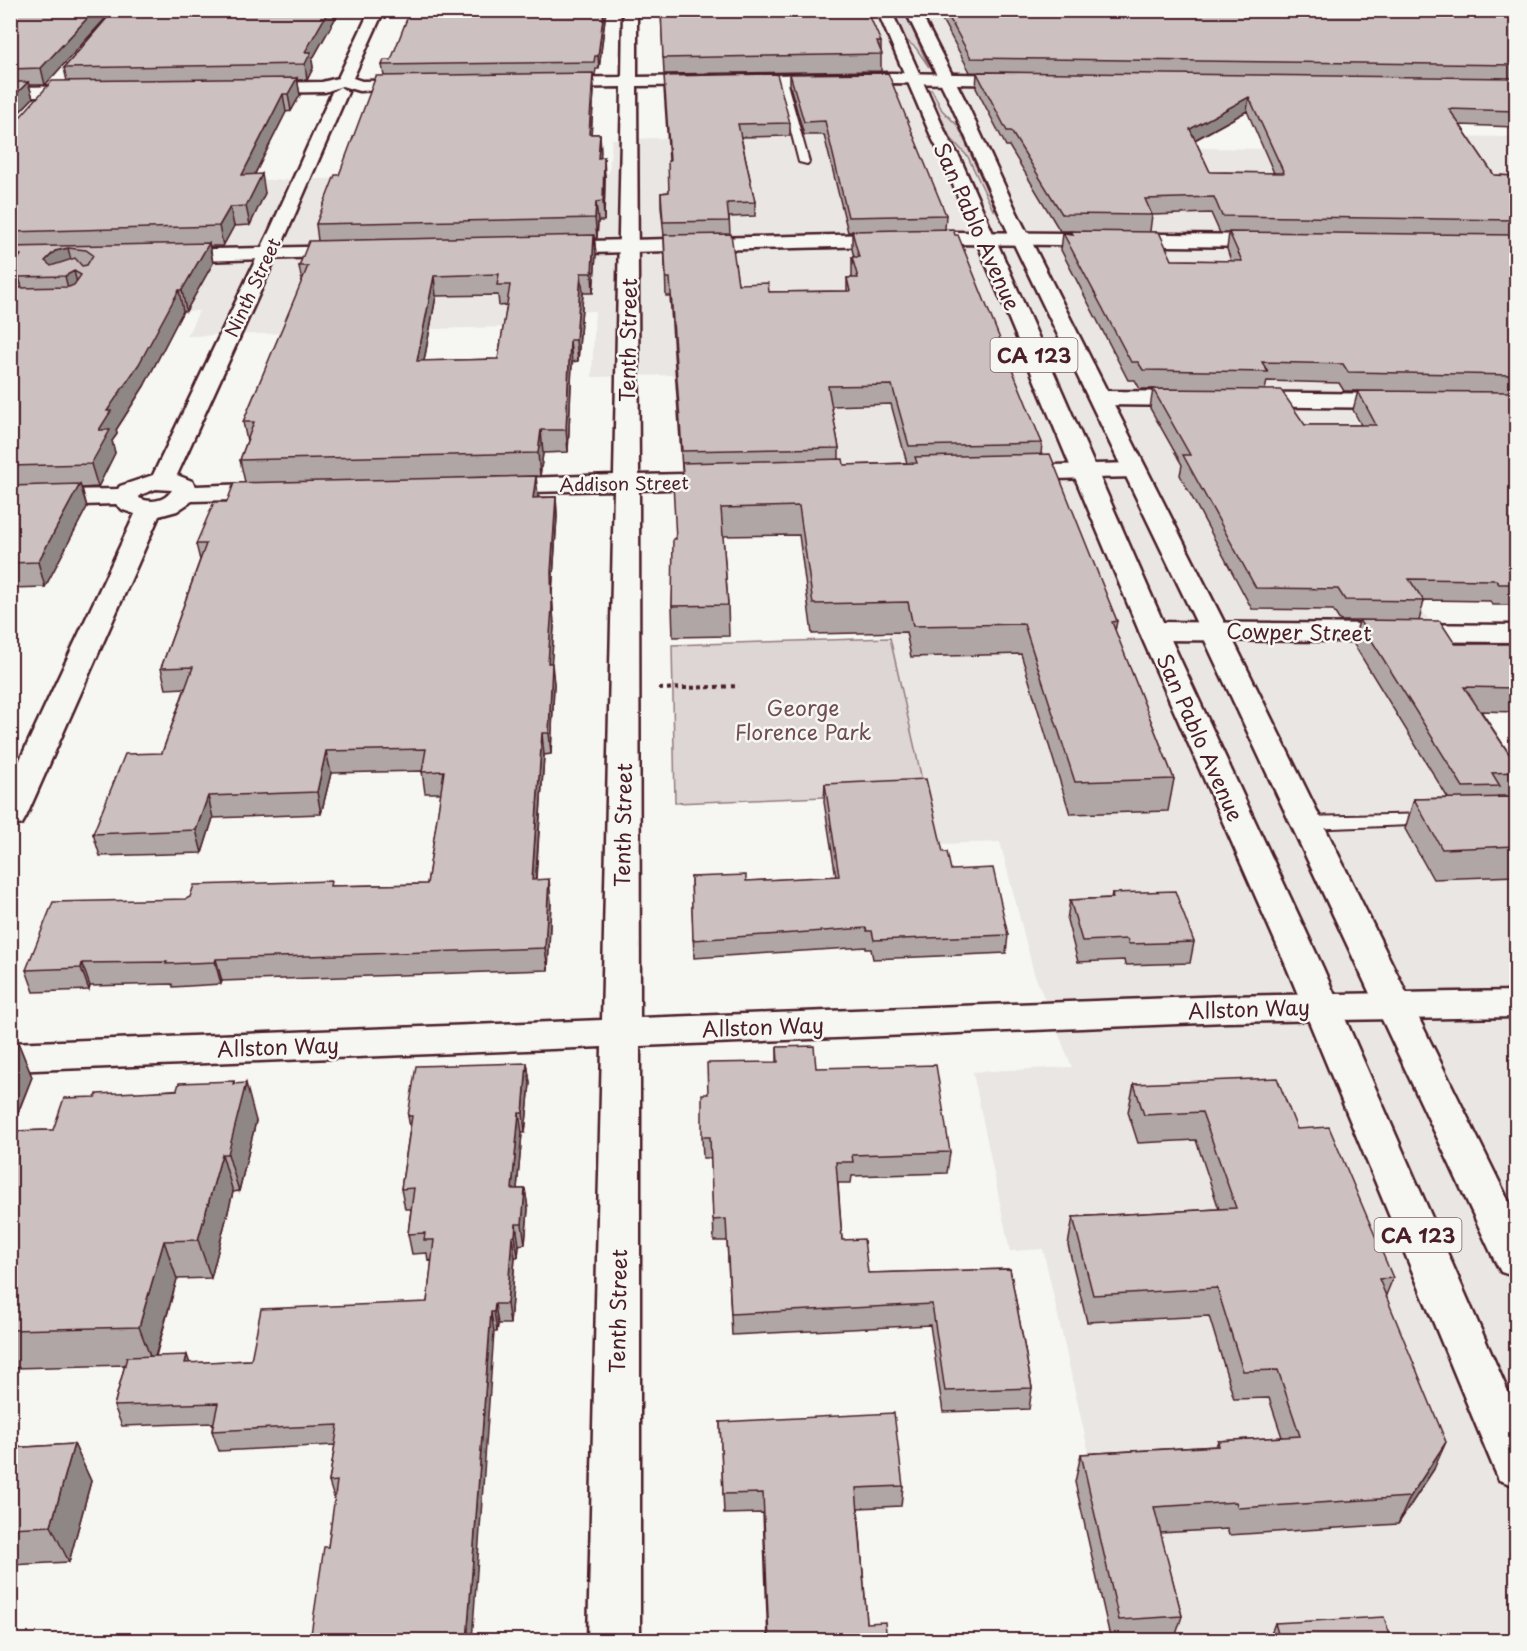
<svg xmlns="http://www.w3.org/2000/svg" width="1527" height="1651" font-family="'Playpen Sans',sans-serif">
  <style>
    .built { fill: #e9e6e3 }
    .green { fill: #ddd6d5; stroke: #947a80; stroke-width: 1.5 }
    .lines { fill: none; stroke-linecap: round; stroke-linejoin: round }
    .lane-casing { stroke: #4a1f2b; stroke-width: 4 }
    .street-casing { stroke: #4a1f2b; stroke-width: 5 }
    .secondary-casing { stroke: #4a1f2b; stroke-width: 5 }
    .primary-casing { stroke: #4a1f2b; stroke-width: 5 }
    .path { stroke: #4a1f2b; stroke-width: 4; stroke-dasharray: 4 4; stroke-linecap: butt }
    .lane { fill: #f6f6f2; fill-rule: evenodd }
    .street { fill: #f6f6f2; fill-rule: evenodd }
    .secondary { fill: #f6f6f2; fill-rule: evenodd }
    .primary { fill: #f6f6f2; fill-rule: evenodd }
    .wall { fill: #afa6a5; stroke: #4a1f2b; stroke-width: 1.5; fill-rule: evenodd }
    .shaded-wall { fill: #8f8786; stroke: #4a1f2b; stroke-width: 1.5 }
    .building { fill: #ccc1c0; stroke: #4a1f2b; stroke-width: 1.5; fill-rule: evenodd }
    .labels { text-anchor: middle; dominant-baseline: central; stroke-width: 5; stroke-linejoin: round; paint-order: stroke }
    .far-street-label { font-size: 18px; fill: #4a1f2b; stroke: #f6f6f2 }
    .shield { fill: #f6f6f2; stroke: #7e6067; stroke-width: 1.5 }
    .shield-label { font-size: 20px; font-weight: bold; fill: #4a1f2b }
    .street-label { font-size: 21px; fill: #4a1f2b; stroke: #f6f6f2 }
    .park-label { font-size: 21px; fill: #6f4d56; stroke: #f6f6f2 }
  </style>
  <rect width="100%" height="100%" fill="#f6f6f2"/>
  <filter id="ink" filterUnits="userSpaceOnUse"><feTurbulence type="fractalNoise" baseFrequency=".0167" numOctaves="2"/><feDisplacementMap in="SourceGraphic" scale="12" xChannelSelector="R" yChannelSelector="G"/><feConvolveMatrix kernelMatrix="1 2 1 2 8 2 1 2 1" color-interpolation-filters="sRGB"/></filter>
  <g filter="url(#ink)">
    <!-- built -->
    <path class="built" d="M762,11h275l153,137 101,1 138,-13 87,1v179l-208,-2 85,189 -25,29 85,123 -29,-1 92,136v850h-385l-88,-391 -33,2 -37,-179 99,-5 -38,-94 -34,-131 -63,2 -47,-206 -10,-55 -34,-88 -23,-124 -231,6 3,-66 -90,2 -2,14 -316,9 12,-25 -188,4 -1,-82 123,-50 476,-10 3,-34 180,-3 -15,-63 25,-1 -6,-23z"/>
    <!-- green -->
    <path class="green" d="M893,11h8l5,4 23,52 -13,-19 -10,-8z
      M929,90h3l10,20 16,16 38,84h-3l-25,-53 -19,-21z
      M890,638l35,155 -250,10 -3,-158z"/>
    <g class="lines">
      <!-- lane casing -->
      <g class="lane-casing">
        <path id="lane" d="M782,78l4,2 23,82 -2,2 -8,-2 -21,-82z
          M1431,814l6,2 3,4 -3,4 -131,5 -6,-2 -3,-4 3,-4 6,-2z"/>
      </g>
      <!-- street casing -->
      <g class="street-casing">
        <path id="street" d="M370,10h14l-31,68 9,3 56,-1 8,5 -3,3 -64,3 -17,-5 -17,6 -70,1 -8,-5 8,-5 67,-1 16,-4z
          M623,10h14v67l254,-4 130,2 8,5 -8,5 -130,-2 -254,3 2,389 90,-2 9,2 3,5 -3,5 -9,2 -90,3 1,528 586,-22 290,-5v26l-290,5 -586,24v594h-52l14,-593 -592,24v-28l592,-23 12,-530 -122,3 -9,-2 -3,-5 3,-5 9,-2 122,-4 8,-388 -72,1 -8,-5 8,-5 72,-1z
          M87,86l8,5 -3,3 -82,3v-10z
          M340,87l8,5 -59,136 -112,247 15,6 4,5 80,-3 9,3 4,5 -4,5 -9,3 -84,2 -15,10 -18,5 -133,301 -4,7 -12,3v-46l125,-267 -12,-4 -7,-6 -106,3v-16l108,-2 2,-3 33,-11 118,-247 61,-136zM156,489l16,1c-7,11 -21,14 -33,8l1,-3z
          M1100,391l301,3 8,2 3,5 -3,5 -8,2 -301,-3 -8,-2 -3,-5 3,-5z
          M1134,463l9,2 3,5 -3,5 -9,2 -120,3 -9,-2 -3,-5 3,-5 9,-2z
          M1153,622l363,3v17l-363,-2 -10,-3 -4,-6 4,-6z"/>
      </g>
      <!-- secondary casing -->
      <g class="secondary-casing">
        <path id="secondary" d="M955,232l317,3 7,2 3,4 -3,4 -7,2 -317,-3 -406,10 -7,-2 -3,-4 3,-4 7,-2z
          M348,246l7,2 3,4 -3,4 -186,6 -7,-2 -3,-4 3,-4 7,-2z"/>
      </g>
      <!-- primary casing -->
      <g class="primary-casing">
        <path id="primary" d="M877,10h14l56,126 13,22 207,473 156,337 193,442v76l-17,-6 -7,-16 -205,-496 -148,-337 -197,-473 -11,-22z
          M905,10h14l48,94 51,111 210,415 288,586v61l-15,-5 -7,-13 -294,-629 -200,-415 -49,-111z"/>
      </g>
      <!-- path -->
      <path class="path" d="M659,689l80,-3"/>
      <!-- lane -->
      <use href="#lane" class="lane"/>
      <!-- street -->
      <use href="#street" class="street"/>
      <!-- secondary -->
      <use href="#secondary" class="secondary"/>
      <!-- primary -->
      <use href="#primary" class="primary"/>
    </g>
    <!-- wall -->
    <path class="wall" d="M10,10h103l-68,75h-16l4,13 -23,24z
      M114,10h226l-28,50 1,8 -6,12h-10l3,15 -9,16 -5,1 -31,62 10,19 -15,32 -16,1 -11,20h-13l3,17 -27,48h-3l-39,75 -28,44 1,4 -5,7 3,12 -17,34 -16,1 5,19 -42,80 -35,1v-463h3l54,-44 -3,-13z
      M606,10l-7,59h-3l-1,6h-2l1,15 -3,44h9v24l5,18 -1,45h-6l-1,17h-3l2,16 -3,39h-10l-5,68 -6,1 -4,90 -25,1 -3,23 -84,2 82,17 -1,2h19l1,19 -5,77 2,34 -3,36 3,21 -3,70 -7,1 -8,124 15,22 -3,69 -326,11 -1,3 -48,3 -1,-3 -82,2 -1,4 -55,2 -8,-22 160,-71 146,-13 95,-2 14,-91h-16l-3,-22 -91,2 -10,41 -108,4 -11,35 -102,3 -7,-22 69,-81 23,-65 -19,1 -5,-21 39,-108 -4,-16 31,-42 18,-20 -5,-22 7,-19 -4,-19 59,-140 -3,-16 19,-25 -2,-17 23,-49 45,-99 -2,-11 9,-5zM498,295l1,11 8,-1 -9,54 -74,2 12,-65z
      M661,10l220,32v29l-217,3z
      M937,10h579v117l-56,-2 34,50 22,1v429h-24l-2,-4 -66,-1 -5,21 36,23h61v68l-35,-1 35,53v22l-3,10h-16v1l19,6v73l-83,3 -28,-50 9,-30 34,-1 -95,-155 6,-22h-19l-7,-11 -81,-1 -72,-134 2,-10 -32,-57 3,-19h-13l-5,-9h-7l-67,-130 2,-17 8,1v-3h-11l-51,-85h-3l-30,-58 1,-15h62l-69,-1zM1247,111l27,62 -64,-1 -15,-32zM1211,213l9,20h9l-2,16 4,12 -59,-1 -22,-29 2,-16zM1267,381l72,2 5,8h14l-5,19 8,15h-56l-40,-35z
      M790,74l156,141 -1,14 97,214 -1,11 76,167 -2,10 59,148 -6,32 -98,3 -49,-160 -110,3 -5,-25 -94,2 -13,-99 -76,1 5,69 1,31 -56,1 -1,-31 3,-67 8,-56 -13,-187h-4l-2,-60 -3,-30v-13l8,-1v-31l-5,-73 126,35v13l-49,1 14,65v14l-26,1 1,17 8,50 31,8 78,-1v-13h5v-21h2l-2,-8v-17h-4l-24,-97h-20l-14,-49zM891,404l16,59 -63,2 -5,-6v-11l-8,-42z
      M825,784l118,68 8,18 57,65 -2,18 -133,6 -2,-10h-5v-2l-172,11 -3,-81 55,4 90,-4 -12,-75z
      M1112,893l82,49 -4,21 -65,2 -1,-5 -46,2 -11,-42 3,-20 41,-2z
      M10,1037l7,3 15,37 -21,54 42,-1 43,-33 139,-13 21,37 -17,70 -6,1 -22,86 -34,1 -21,77 34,7 61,-3 176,-58 5,-42 -4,1 -1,-8 -15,1 -4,-20 3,-25h-6l-4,-20 9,-61 -2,-12 119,-53 3,20 -5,50h-3l-5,56h8l3,20 -3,35 -6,1 -1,12h-3l-5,67h-12l-1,8h-3l-166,215 7,-46 -6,-19 6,-37 -116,6 -7,-20 1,-8 -91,3 -8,-20 11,-41 -110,3 -5,13z
      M777,1047l39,21 134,84 -3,21 -95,3 -1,7h-13l4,57 26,33 142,-4 22,119 -3,21 -86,3 -13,-87 -198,10 -5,-94h-13l-3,-83h-8l-1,-21 75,-75z
      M1134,1084l163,45 96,149 -7,17 48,174 -36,55 -169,11 -2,-6 -67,4 22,83 -8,25h-63l-36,-159 6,-28 135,-8 2,-5 64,-4 -13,-39 -35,1 -25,-83 -122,6 -19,-77 5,-28 146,-8 -23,-69 -58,3 -10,-31z
      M720,1422l183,64 -2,20 -43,2 9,115 20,18h-119l-5,-128 -39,1z
      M74,1444l17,37 -22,81 -59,3v-117z
      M1275,1623l117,18h-124z"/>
    <!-- shaded-wall -->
    <path class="shaded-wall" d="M95,10h18l-68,75 -4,-17z
      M329,10h11l-28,50 1,8 -6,12 -2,-16v-12z
      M604,10h2l-7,59 -1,-13z
      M593,73l1,17 -4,62 -1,-18z
      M297,78l3,17 -9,16 -3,-17z
      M28,82l5,16 -23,24v-22z
      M283,94l3,18 -41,81 -3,-18z
      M1249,97l-2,14 -60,33 3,-15z
      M600,134l1,18 -2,24 -1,-18z
      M604,157l1,19 -1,45 -1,-20z
      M262,174l3,19 -15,32 -4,-19z
      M596,202l2,19 -1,17 -2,-20z
      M230,207l4,19 -11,20 -4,-20z
      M594,235l2,19 -3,39 -1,-20z
      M209,243l4,20 -27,48 -4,-21z
      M68,248l5,20 -18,9 -10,-16 10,-10z
      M12,251l6,20 -8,6v-25z
      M74,271l5,20 -9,6 -5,-21z
      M581,273l2,20 -5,68 -2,-21z
      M434,276l2,20 -16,86 -3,-21z
      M19,277l6,21 -14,-15z
      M179,290l4,21 -39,75 -28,44 1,4 -5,7 3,12 -17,34 -7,-23 8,-34 8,-19z
      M570,340l2,22 -4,90 -2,-22z
      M541,430l2,23 -3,23 -2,-23z
      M536,476l2,19 -3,22 -2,-19z
      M80,484l7,23 -42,80 -7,-25z
      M556,497l1,19 -5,77 2,34 -4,57 -2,-21 3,-91z
      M552,663l2,21 -3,70 -2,-21z
      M542,733l2,22 -10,147 -2,-22z
      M326,751l5,22 -10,41 -4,-22z
      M208,796l5,22 -11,35 -6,-23z
      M549,879l2,22 -3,69 -3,-22z
      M216,959l6,22 -1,3 -6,-22z
      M82,963l8,23 -1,4 -8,-22z
      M17,1040l15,37 -22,55v-77z
      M527,1063l3,20 -5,50 -2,-20z
      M234,1081l6,23 6,-21 10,38 -17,70 -11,-37z
      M519,1113l3,20 -7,77 -3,-21z
      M222,1154l11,38 -22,86 -13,-38z
      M525,1189l3,20 -3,35 -3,-20z
      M516,1224l3,21 -1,12 -3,-21z
      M512,1237l3,20 -5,67 -3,-20z
      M164,1241l13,38 -24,85 -14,-37z
      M495,1304l3,20 -1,8 -3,-20z
      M491,1312l3,20 -22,309h-5z
      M187,1355l7,20 -9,-12z
      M10,1359l5,9 -5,13z
      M1446,1442l-12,27 -36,55 12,-27z
      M74,1444l17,37 -22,81 -18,-36z"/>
    <!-- building -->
    <path class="building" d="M10,10h85l-54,58 -31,1z
      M114,10h215l-24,42h6l-6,12 -241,4z
      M409,10h195l-6,46h-3l-1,6 -212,3 2,-5h7l17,-44z
      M661,10h206l14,32h-4l5,12 -219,4z
      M945,10h571v55l-545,-7z
      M979,72l537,6v33l-67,-2 45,66 22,1v44l-294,-4 -8,-19 -69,2 7,16 -90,-1 -51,-83h-4l-30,-58zM1249,97l35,76 -74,-1 -20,-43z
      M593,73l-4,61h11l-2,24 6,-1 -1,44 -7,1 -1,16 -279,6 19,-49h4l37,-99z
      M888,73l58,142 -98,2 -23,-96 -21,1 -14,-48z
      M777,74l13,49 -52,1 17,78 -28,1 2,18 -66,1 -2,-29 8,-1 -1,-31h2l-6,-85z
      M297,78l-9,16h-5l-41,81 20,-1 -16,32 -16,1 -11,19 -209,6v-107h3l39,-44z
      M10,82h18l-18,18z
      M953,229l2,6h3l84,208 -133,3 -17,-61 -64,1 11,62 -157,3 -12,-173h-4l-2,-43 67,-1 7,50 30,-1 1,9 81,-1 -3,-13h11l-6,-21h7l-7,-26z
      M1071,231l88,1 13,28 70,1 -13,-29 287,3v140l-168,-3 -5,-8 -81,-2 6,10 -125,-2 -5,-8h-7l-68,-129 10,1z
      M594,235l-2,38h-11l-5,67h-6l-4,90h-25l-3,23 -298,7 14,-38h-11l65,-156h-9l10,-25zM499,274l-2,11h13l-12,74 -81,2 17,-85z
      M209,243l-27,47h-3l-40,74 -32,47h4l-12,19h11l-19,34 -81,2v-199h3l8,-12 -9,-4 -2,1v-5zM68,248l18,2 7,5 -6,10 -5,1 -7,-8 -24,8 -6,-5 10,-10zM74,271l7,4 -7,10 -5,2 -50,1 -8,-5 8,-6 46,-1z
      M1153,389l128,1 24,35h71l-18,-34 158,1v192h-17l-3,-4 -87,-1 15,22 -79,-1 -7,-11 -82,-1 -73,-133h7z
      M1050,454l67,167 -5,1 62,157 -99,3 -51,-158 -111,2 -5,-24 -95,2 -14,-98 -78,2 7,97 -56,1 1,-67h3l-3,-55 11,-1 -2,-20 161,-4 1,6 73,-2 -2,-6z
      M536,476l-3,22 23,-1 -5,75 1,35 -4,56h4l-3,70h-7l-10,147 17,-1 -4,69 -329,11 -1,3 -49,2 1,-2 -85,1 -1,5 -55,2 27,-68 133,-3 4,-2 4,-12 137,-4 -1,5 97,-2 17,-113 -22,1 4,-23 -100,2 -9,41 -109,4 -12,34 -103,4 32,-80 37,-1 31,-86 -32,1 45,-124h-10l18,-42h13l7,-19z
      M80,484l-42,78 -28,1v-77z
      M1359,620l81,1 15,23h61v44l-52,-1 52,77v8l-24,1 8,13 -37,1z
      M926,779l17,73h4l4,18 42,-2 15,67 -134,5 -2,-9h-5l-1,-3 -173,12 -2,-63 55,-2v6l93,-5 -14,-92z
      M1513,797l3,6v43l-74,3 -28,-50z
      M1175,891l19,51 -65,2 -2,-5 -45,2 -12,-41 43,-2 -1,-5z
      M10,1037l7,3 -7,15z
      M814,1046l2,22 120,-3 14,87 -98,3 1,7h-17l6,78 22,-1 4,34 142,-4 22,119 -87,3 -13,-87 -201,10 -5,-95 -13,1 -3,-83h-8v-43h6l-1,-31 71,-1 -1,-15z
      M527,1063l-4,50h-4l-7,76h13l-3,35h-6l-1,12 -3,1 -5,67h-12l-1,8h-3l-24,329h-157l14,-94h4l9,-66 -8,1 9,-57 -126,6 6,-28 -104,3 13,-49 60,-2 -2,8 66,-3 10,-51 166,-7 7,-62h-10l1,-7 -17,1 6,-46 -13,1 11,-73h-4l8,-50z
      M1277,1078l20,51 32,-2 64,151 -14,1 67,163 -36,55 -172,11 -2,-6 -82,5 28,109 -63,4 -38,-166 138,-8 -1,-5 82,-5 -22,-66 -35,1 -26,-83 -124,7 -20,-78 163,-9 -34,-96 -58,3 -10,-31z
      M234,1081l-1,3 13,-1 -18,71h-6l-24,86 -34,1 -25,86 -129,3v-199l43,-1 11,-32 32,-1 1,-3 80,-4 2,-7z
      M894,1413l9,73 -47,2 11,135 18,-1 2,19h-118l-6,-148 -40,1 -3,-72z
      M74,1444l-23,82 -41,2v-80z
      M1384,1617l8,24h-112l-5,-18z"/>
  </g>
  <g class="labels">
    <!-- far-street labels -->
    <g class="far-street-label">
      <text transform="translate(252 287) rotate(-65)">Ninth Street</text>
      <text transform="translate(624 483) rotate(-1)">Addison Street</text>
    </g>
    <!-- shield labels -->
    <g class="shield">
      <rect x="990.5" y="338" width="87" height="34" rx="4.5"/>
      <rect x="1374.5" y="1218" width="87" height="34" rx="4.5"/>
    </g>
    <g class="shield-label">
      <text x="1034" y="355">CA 123</text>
      <text x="1418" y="1235">CA 123</text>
    </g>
    <!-- street labels -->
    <g class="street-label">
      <text transform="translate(978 226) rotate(66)">San Pablo Avenue</text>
      <text transform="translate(627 340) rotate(-89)">Tenth Street</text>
      <text transform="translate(1299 631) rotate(1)">Cowper Street</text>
      <text transform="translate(1201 737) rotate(66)">San Pablo Avenue</text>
      <text transform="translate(622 825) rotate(-89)">Tenth Street</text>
      <text transform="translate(1249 1008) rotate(-2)">Allston Way</text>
      <text transform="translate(763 1026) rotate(-2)">Allston Way</text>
      <text transform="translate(278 1046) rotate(-2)">Allston Way</text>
      <text transform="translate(617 1311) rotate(-89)">Tenth Street</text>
    </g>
    <!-- park labels -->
    <g class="park-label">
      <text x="803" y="707">George<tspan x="803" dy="24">Florence Park</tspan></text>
    </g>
  </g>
  <!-- margin -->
  <rect width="1527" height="1651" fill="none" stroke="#f6f6f2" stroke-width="36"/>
  <rect x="18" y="18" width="1491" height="1615" fill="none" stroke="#4a1f2b" stroke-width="2" filter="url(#ink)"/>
</svg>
